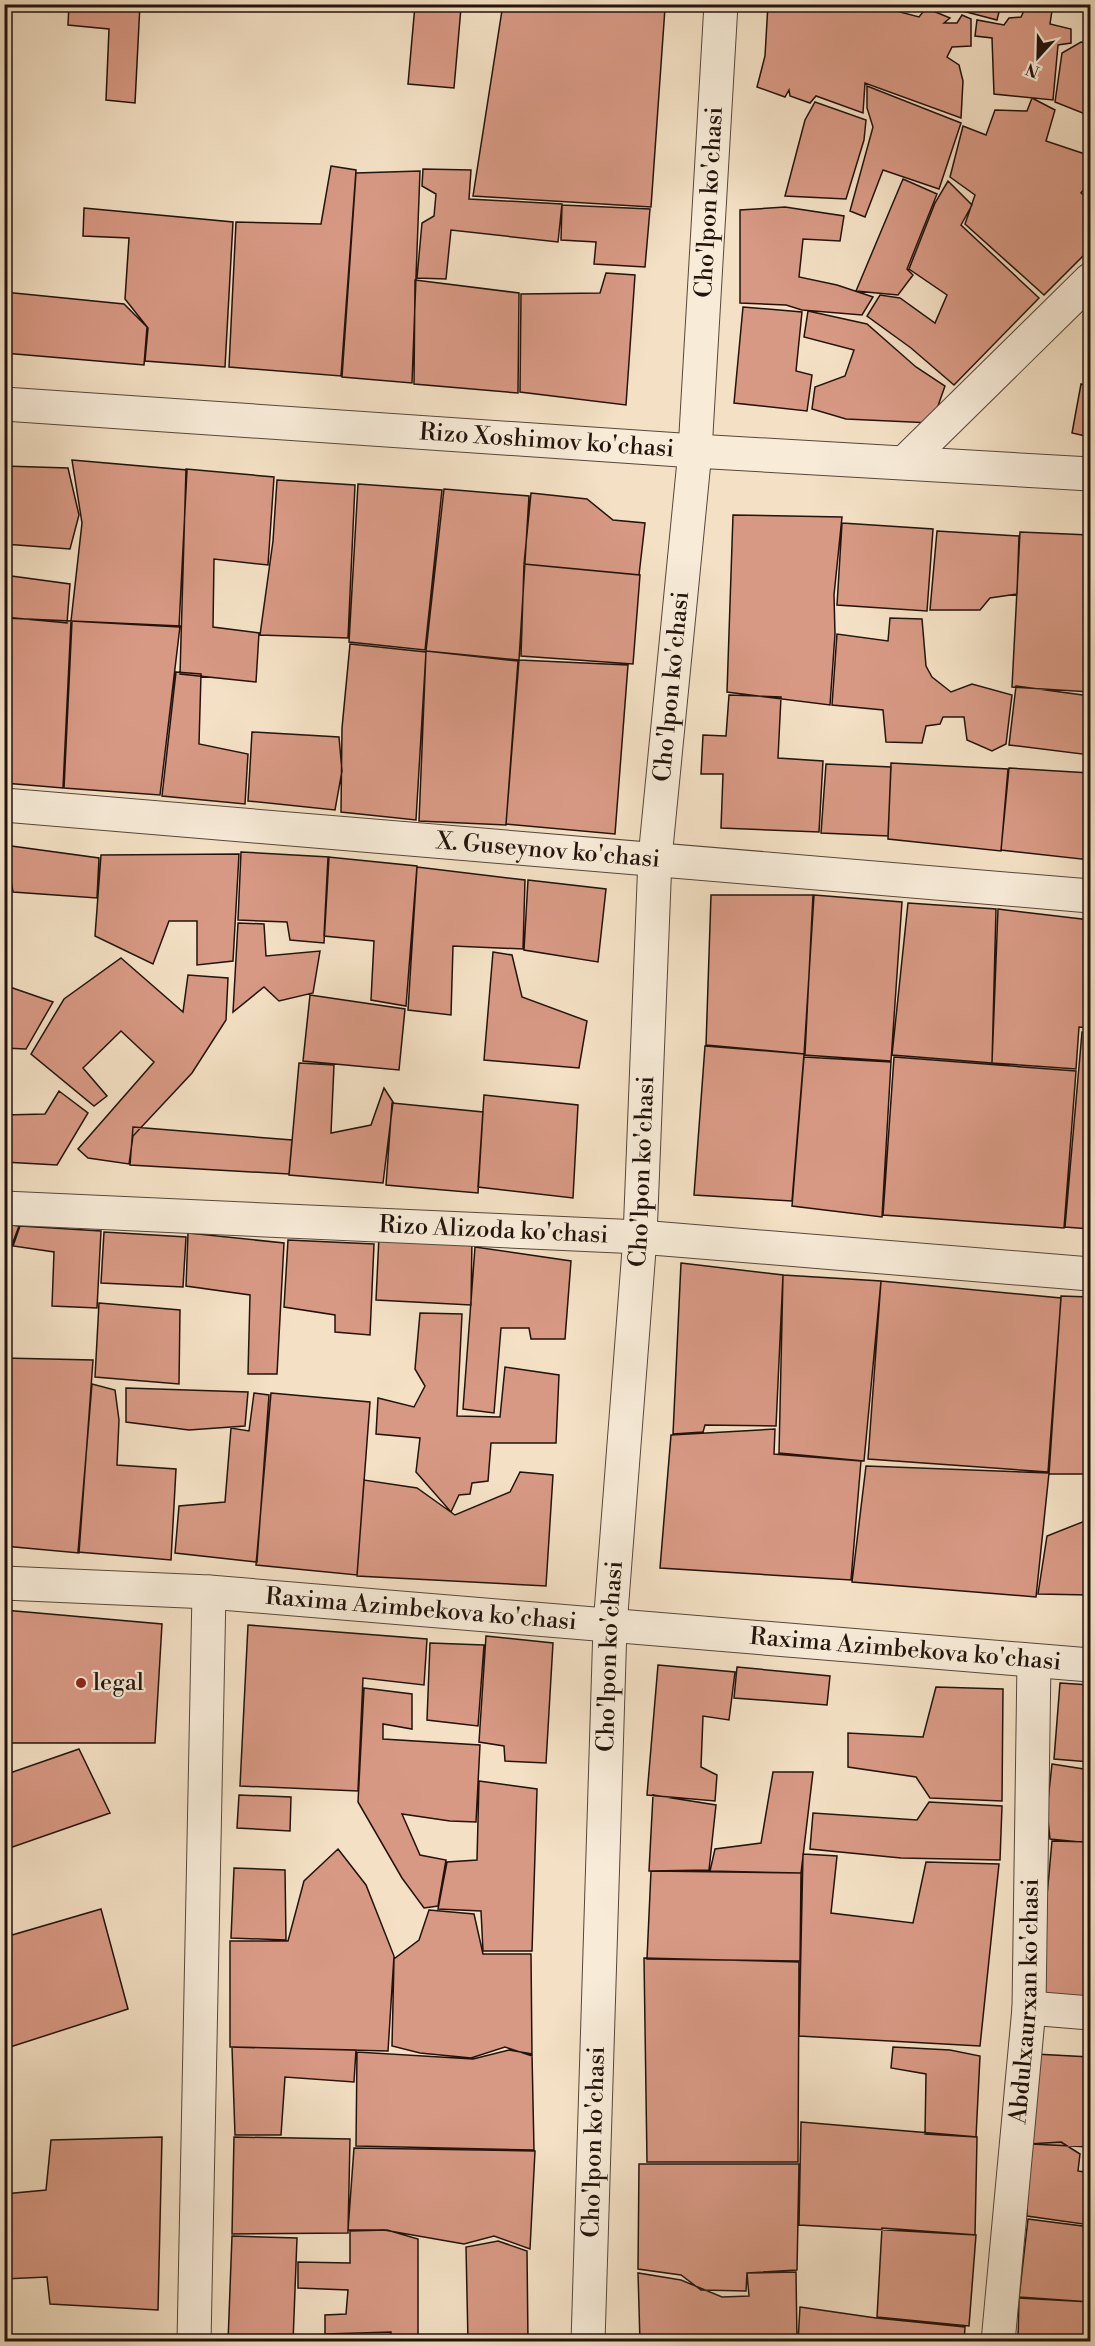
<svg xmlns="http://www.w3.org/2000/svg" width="1095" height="2346" font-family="'Libre Bodoni',serif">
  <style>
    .building { fill: #d89984; stroke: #22130c; stroke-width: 1.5 }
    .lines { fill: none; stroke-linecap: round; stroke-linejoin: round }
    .minor-casing { stroke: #56463a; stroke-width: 35 }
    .minor { stroke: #f8ecd9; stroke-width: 33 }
    .poi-dot { fill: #8f2418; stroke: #f8ecd9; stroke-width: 2 }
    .labels { text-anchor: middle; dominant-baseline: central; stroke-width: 4.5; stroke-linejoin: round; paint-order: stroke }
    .street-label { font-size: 24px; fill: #22130c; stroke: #f8ecd9 }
    .poi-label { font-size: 24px; fill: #22130c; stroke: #f8ecd9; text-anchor: start }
  </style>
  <rect width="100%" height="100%" fill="#f4e1c5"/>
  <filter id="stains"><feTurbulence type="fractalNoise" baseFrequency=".00333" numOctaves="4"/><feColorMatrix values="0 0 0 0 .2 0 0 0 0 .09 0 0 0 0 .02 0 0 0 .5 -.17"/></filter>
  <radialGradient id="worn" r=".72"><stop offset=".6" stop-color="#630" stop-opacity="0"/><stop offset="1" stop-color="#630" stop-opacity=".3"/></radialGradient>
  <!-- building -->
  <path class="building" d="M69,4h71l-5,99 -29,-3 3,-71 -41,-4z
    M503,4h119l43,4 -14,199 -178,-11z
    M768,4h24l4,5 40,1 -2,-6h48l-1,3 38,10 7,-9 24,10 -6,5h13l5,-8 9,4v27l-19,1 -5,10 12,8 4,16 -2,37 -96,-35 -2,30 -47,-17 -6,7 -20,-7 -1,-6 -4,7 -28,-10 8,-31z
    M936,4h65l-4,16z
    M1027,4h26l-3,20 21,5v14l-13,2 -5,55 -59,-6 -2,-56 -17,-2 2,-16 27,5 5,-7 12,-1z
    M415,5l46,3 -7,80 -46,-4z
    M1081,42l9,2v72l-35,-14 7,-49z
    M867,86l94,37 -22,66 -56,-19 -18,47 -15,-6 23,-84 -6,-19z
    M1032,98l23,12 -9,31 42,14 2,-4v31l-9,11 9,7v49l-46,46 -79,-71 10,-29 -25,-18 13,-51 23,9 9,-25 32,1z
    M815,102l51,18 -2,20 -18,59 -61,-3 20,-76z
    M331,166l25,4 -15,206 -112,-9 7,-145 85,2z
    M423,169l48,1 -2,29 93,5 -4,38 -107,-12 -5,49 -29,-1 5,-55 12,-7 2,-22 -14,-8z
    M420,171l-8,212 -70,-6 14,-204z
    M903,179l34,15 -30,75 6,6 -15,20 -42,-4z
    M948,181l24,24 -11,20 78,73 -85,87 -43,-37 -44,-32 13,-21 20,3 35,25 12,-28 -38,-26 26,-66z
    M562,205l88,4 -5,58 -51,-3 2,-22 -35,-2z
    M785,207l59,9 -4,25 -37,-2 -4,38 38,8 36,12 -11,18 -60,-5 -16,-5 -46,-2v-93z
    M84,208l149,14 -8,145 -80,-6 3,-33 -23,-29 4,-61 -46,-2z
    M606,273l29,2 -9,130 -106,-13 1,-98 79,-1z
    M415,280l104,13 -1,100 -104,-9z
    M4,292l120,12 23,23 -3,38 -140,-12z
    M743,307l59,5 -6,59 16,4 -5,36 -73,-8z
    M808,311l59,13 49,43 29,19 -13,37 -86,-4 -34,-10 3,-22 30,-11 9,-26 -50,-13z
    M1081,384l9,2v51l-18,-4z
    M72,460l115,10 -8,157 -108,-6 11,-98z
    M4,466l64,2 11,47 -9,34 -66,-5z
    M186,469l88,8 -6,88 -54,-6 -1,68 46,6 -3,49 -76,-8z
    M277,480l78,5 -7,153 -88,-3 13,-94z
    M358,484l84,6 -17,160 -76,-8z
    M444,489l85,7 -10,164 -93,-9z
    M531,493l56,6 26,21 32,3 -6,52 -115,-11z
    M733,515l109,2 -8,78 1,39 -5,71 -103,-13z
    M842,523l91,6 -6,82 -90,-6z
    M937,531l82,5 -2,58 -27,4 -10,12h-50z
    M1020,532l70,3v157l-78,-5z
    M524,564l116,11 -7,89 -112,-8z
    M4,575l66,9 -3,39 -63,-6z
    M4,618l67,3 -8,167 -59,-5z
    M890,618l32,1 4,47 6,11 19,15 21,-8 40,11 -6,49 -14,7 -25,-11 -3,-23h-21l-3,7 -14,2 -4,17 -36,-1 -3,-32 -51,-5 5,-71 51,7z
    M72,621l108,5 -20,169 -96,-7z
    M350,644l76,8 -10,168 -75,-8 1,-84z
    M426,651l92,10 -12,164 -87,-4z
    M519,660l109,5 -13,169 -109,-10z
    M176,672l25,2 -2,70 49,10 -3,50 -83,-8z
    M1016,686l74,10v59l-81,-10z
    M729,695l52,2 -3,61 45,3 -4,71 -98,-4 2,-54h-22l2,-39 23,1z
    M252,732l87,5 3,34 -7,39 -87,-9z
    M891,763l117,6 -7,82 -113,-12z
    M826,764l65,3 -3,69 -67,-3z
    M1009,768l81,5v87l-89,-10z
    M4,845l95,13 -2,40 -84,-6 -4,-23 -5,-1z
    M241,852l88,5 -5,86 -34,-3 -3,-18 -49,-2z
    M239,854l-6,107 -36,4v-44h-28l-16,43 -58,-28 6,-81z
    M328,857l89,9 -11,140 -35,-6 3,-59 -50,-5z
    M417,867l108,13 -2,69 -70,-3 -2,69 -43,-5z
    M4,870l4,1v23h-4z
    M528,880l78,9 -8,73 -74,-12z
    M711,895h102l-8,159 -99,-9z
    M814,895l88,7 -11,159 -87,-6z
    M908,903l88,6 -4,154 -100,-8z
    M998,909l92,11v108l-11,-1 -3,42 -84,-6z
    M238,923l26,1 2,32 54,-5 -7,42 -34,8 -15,-14 -31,25z
    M493,952l19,3 10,42 65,24 -8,47 -95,-8z
    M121,958l62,54 5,-37 40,3 -2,42 -34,53 -59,63 -4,28 -41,-6 -10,-9 76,-87 -33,-31 -38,37 24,28 -13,10 -63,-52 33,-55z
    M4,985l49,17 -27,47 -22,-1z
    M310,995l95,14 -6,61 -96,-9z
    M1082,1032l8,1v196l-25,-2z
    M705,1046l99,8 -12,147 -98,-6z
    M804,1057l87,5 -9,155 -90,-11z
    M894,1057l182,14 -12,157 -181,-13z
    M299,1063l35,2 -3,68 40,-8 13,-37 9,14 -10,81 -94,-8z
    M59,1091l29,22 -31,52 -53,-3v-47l41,-1z
    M484,1095l94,10 -5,93 -95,-11z
    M392,1103l91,9 -5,81 -92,-8z
    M133,1127l159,13 -3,34 -159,-9z
    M4,1224l15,2 -15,40z
    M20,1226l81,5 -4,77 -45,-2 2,-54 -41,-6z
    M104,1232l82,5 -3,50 -82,-4z
    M188,1233l96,10 -7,131h-29l2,-79 -64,-9z
    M379,1236l93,2 -1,67 -95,-5z
    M288,1240l86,4 -4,91 -35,-3v-17l-51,-8z
    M475,1247l96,14 -6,78h-34l-2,-11h-28l-7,85 -31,-4z
    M681,1263l102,12 -7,151 -71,-1 -2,7 -30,2z
    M783,1275l98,6 -17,180 -85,-8z
    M881,1281l180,17 -13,174 -180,-13z
    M1061,1296l29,1v177h-41z
    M99,1303l81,7 -1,74 -84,-7z
    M420,1313l42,1 -5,102 43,1 5,-50 54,8 -3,68h-65l-3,38 -16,2 -2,11 -11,1 -8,17 -35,-40 4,-34 -44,-4 2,-36 36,9 11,-21 -10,-17z
    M4,1358l89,2 -14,193 -75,-7z
    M92,1384l23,6 4,30 -2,45 59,4 -5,91 -93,-8z
    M126,1388l122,4 -3,34 -56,4 -63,-8z
    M254,1393l15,2 -12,167 -82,-9 4,-47 46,-4 6,-74 18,3z
    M271,1393l99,9 -13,173 -101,-10z
    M775,1429l-1,25 87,7 -10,119 -191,-12 11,-133z
    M866,1466l183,7 -13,124 -184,-15z
    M520,1472l33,3 -7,111 -189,-10 7,-96 53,8 38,27 55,-23z
    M1090,1519v76l-52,-1 9,-58z
    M4,1610l158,14 -7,119h-151z
    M248,1625l179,14 -3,46 -61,-7 -5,113 -118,-5z
    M486,1636l67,7 -7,120 -41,-2 -1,-15 -25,-4z
    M430,1643l54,2 -6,81 -51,-6z
    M658,1665l77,7 -6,48 -26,-4 -2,51 16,8 -2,26 -68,-6z
    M737,1667l93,9 -3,29 -93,-7z
    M1060,1683l30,2v77l-36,-3z
    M936,1687l67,2 -1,112 -72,-3 -14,-21 -68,-10v-34l75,4z
    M364,1688l48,6v35l-29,-5v15l97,6 -4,77 -26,-1 -48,-7 18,41 26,5 -8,46 -14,2 -22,-30 -44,-76z
    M79,1749l31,64 -106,37v-75z
    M1052,1764l38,6v73l-40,-4 -3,-29z
    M773,1772h40l-12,101 -91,-2 5,-22 46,-6z
    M479,1781l58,8 -5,162h-49l-2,-40 -43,-2 9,-47 30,-2z
    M239,1795l52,2 -1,34 -53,-3z
    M653,1795l63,10 -7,65 -60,1z
    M929,1802l73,4 -2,54 -99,-2 -91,-9 3,-36 104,7z
    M1052,1841l38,1v157l-52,-5z
    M338,1849l28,36 28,71 -6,95 -158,-4v-106h58l16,-60z
    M803,1854l34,2 -6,57 82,10 13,-61 73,2 -19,182 -181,-10z
    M234,1868l51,2 1,70 -55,-2z
    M651,1871l150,2 -1,88 -153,-2z
    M101,1909l27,100 -124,40v-139l8,25z
    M429,1910l45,4 9,40h48l1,102 -27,-9 -34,11 -51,-5 -28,-7 2,-87 25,-19z
    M644,1958l155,4 -1,200h-151z
    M232,2047l124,3 -2,32 -69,-5 -4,58h-46z
    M893,2047l57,3 30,6 -4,81 -51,-3 1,-60 -35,-6z
    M509,2050l23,4 2,96 -178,-4 1,-94 116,7z
    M1035,2054l55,3v90l-58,-3z
    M801,2122l176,15 -2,98 -176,-10z
    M162,2137l-4,173 -108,-6 -3,-27 -43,2v-85l42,-4 5,-50z
    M234,2137l116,2 -2,94 -116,1z
    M1061,2142l19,12 -2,17 12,2v52l-63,-9 2,-72z
    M354,2148l181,3 -5,98 -36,-13 -30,8 -80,-14h-36z
    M639,2164h160l-2,106 -50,3 -1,18 -45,-1 -20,-15 -43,-6z
    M1028,2219l62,8v75l-71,-4z
    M882,2228l94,7 -7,91 -92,-9z
    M387,2230l31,9v103h-28l1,-10 -66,2v-19l21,-1 2,-24 -50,-2v-26l52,1v-32z
    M232,2236l65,2 -4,104h-65z
    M498,2241l29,10 1,91h-60l-2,-95z
    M796,2272l1,70h-157l-2,-69 43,7 41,17 27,-1 -2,-23z
    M1019,2297l71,5v40h-72z
    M800,2307l76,11 89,9 -1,15h-166z
    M388,2336v6h-78v-4z"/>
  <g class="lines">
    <!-- minor casing -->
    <g class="minor-casing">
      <g id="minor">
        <path id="s1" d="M4,404l691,47 395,23"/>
        <path d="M905,462l185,-182"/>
        <path id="s2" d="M4,805l1086,91"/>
        <path id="s3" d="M4,1208l636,29 450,37"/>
        <path id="s4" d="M4,1583l205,9 881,73"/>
        <path d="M1029,2008l61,5"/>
        <path d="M194,2342l15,-750"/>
        <path id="s5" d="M588,2342l22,-716 30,-389 15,-379 40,-407 26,-447"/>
        <path id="s6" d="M998,2342l31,-334 5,-347"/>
      </g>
    </g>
    <!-- minor -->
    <use href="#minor" class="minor"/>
  </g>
  <!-- markers -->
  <circle class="poi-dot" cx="81" cy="1683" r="6"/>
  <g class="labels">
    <!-- street labels -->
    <g class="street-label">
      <text stroke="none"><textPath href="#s5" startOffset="2144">Cho'lpon ko'chasi</textPath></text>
      <text stroke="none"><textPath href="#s1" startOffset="544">Rizo Xoshimov ko'chasi</textPath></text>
      <text stroke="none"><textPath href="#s5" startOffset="1658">Cho'lpon ko'chasi</textPath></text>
      <text stroke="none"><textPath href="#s2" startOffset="546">X. Guseynov ko'chasi</textPath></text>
      <text stroke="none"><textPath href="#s5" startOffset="1172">Cho'lpon ko'chasi</textPath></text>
      <text stroke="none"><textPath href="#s3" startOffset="490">Rizo Alizoda ko'chasi</textPath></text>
      <text stroke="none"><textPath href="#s4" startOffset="418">Raxima Azimbekova ko'chasi</textPath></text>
      <text stroke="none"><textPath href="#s4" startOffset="904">Raxima Azimbekova ko'chasi</textPath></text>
      <text stroke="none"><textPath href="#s5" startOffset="686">Cho'lpon ko'chasi</textPath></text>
      <text stroke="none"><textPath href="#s6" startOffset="342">Abdulxaurxan ko'chasi</textPath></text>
      <text stroke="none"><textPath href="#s5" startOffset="200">Cho'lpon ko'chasi</textPath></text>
    </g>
    <!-- poi labels -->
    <g class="poi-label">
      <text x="93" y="1683">legal</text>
    </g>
  </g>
  <!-- margin -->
  <rect width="1095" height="2346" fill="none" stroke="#f4e1c5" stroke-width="24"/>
  <rect x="6" y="6" width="1083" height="2334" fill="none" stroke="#22130c" stroke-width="3"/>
  <rect x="12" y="12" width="1071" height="2322" fill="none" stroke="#22130c" stroke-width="1.5"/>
  <!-- north arrow -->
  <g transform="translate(1038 57) rotate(202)" stroke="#f8ecd9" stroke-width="4.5" paint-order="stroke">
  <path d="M0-4.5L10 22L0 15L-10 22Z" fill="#22130c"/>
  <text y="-9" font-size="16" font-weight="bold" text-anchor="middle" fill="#22130c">N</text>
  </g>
  <rect width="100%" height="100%" filter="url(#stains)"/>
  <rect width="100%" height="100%" fill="url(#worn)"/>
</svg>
